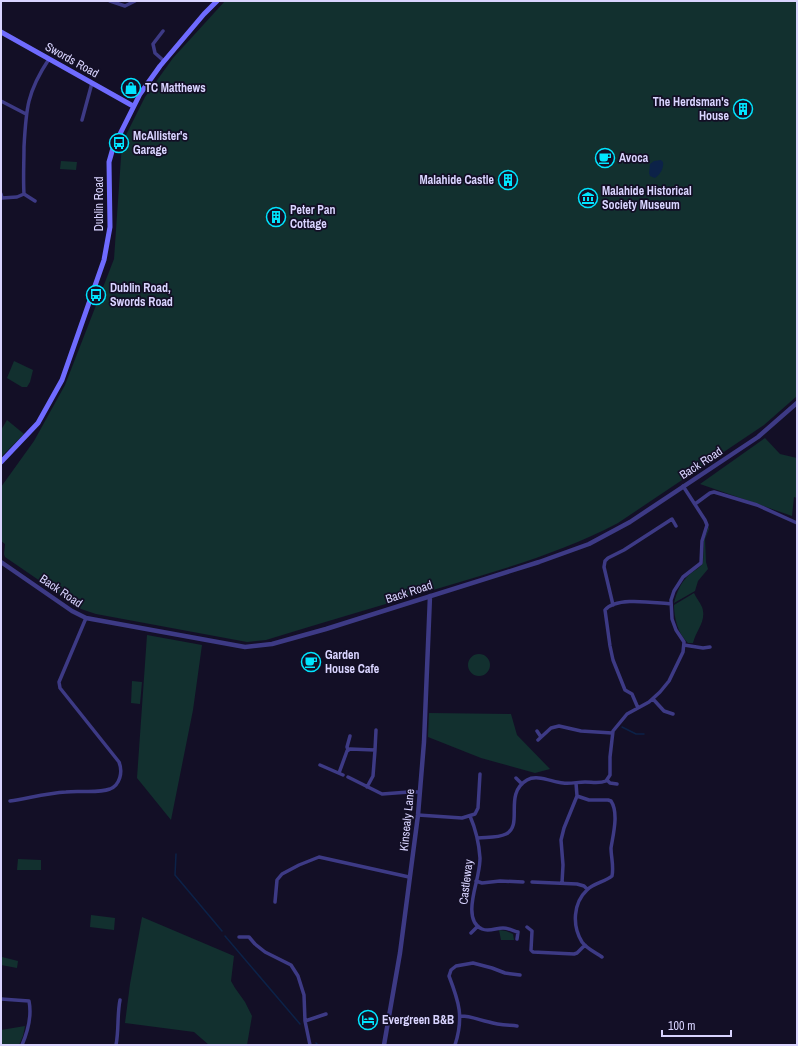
<svg xmlns="http://www.w3.org/2000/svg" width="798" height="1046" font-family="'Archivo Narrow',sans-serif">
  <style>
    .green { fill: #12302f }
    .water { fill: #0c2248 }
    .lines { fill: none; stroke-linecap: round; stroke-linejoin: round }
    .stream { stroke: #0c2248; stroke-width: 1.5 }
    .minor { stroke: #3d3a85; stroke-width: 3.5 }
    .tertiary { stroke: #3d3a85; stroke-width: 4.5 }
    .secondary { stroke: #6f6bff; stroke-width: 5 }
    .labels { text-anchor: middle; dominant-baseline: central; stroke-width: 3.5; stroke-linejoin: round; paint-order: stroke }
    .street-label { font-size: 12px; fill: #d9d4ff; stroke: #130f26 }
    .poi-label { font-size: 12px; font-weight: bold; fill: #d9d4ff; stroke: #130f26; text-anchor: start }
  </style>
  <rect width="100%" height="100%" fill="#130f26"/>
  <!-- green -->
  <path class="green" d="M225,1h572v395l-33,29 -146,98c-53,28 -111,45 -168,62 -61,18 -123,36 -184,55l-19,2 -151,-28 -15,-5 -76,-52 -1,-3 1,-10 -4,-3v-54l33,-46 31,-56 49,-126 8,-116 23,-46 28,-39z
    M61,161l16,1 -1,8 -16,-1z
    M14,361l19,9 -3,12 -3,5h-5l-15,-9z
    M7,420l17,14 -23,23v-27z
    M765,438l15,16 17,4v40l-3,-1 -2,19 -92,-32z
    M709,526v3l-4,10 1,23 2,7 -10,12 -3,10 -21,12c3,-12 7,-21 16,-29 5,-4 10,-6 13,-11l1,-23z
    M694,593c2,5 6,9 8,14 5,14 -6,23 -9,36h-5c-10,-9 -14,-25 -14,-38z
    M147,635l55,10 -9,65 -22,110 -34,-42z
    M468 665a11 11 0 1 1 22 0a11 11 0 1 1-22 0Z
    M132,681l10,1 -2,22 -9,-1z
    M429,713l82,1 6,21 33,34 -15,4 -54,-15 -53,-21z
    M18,859l23,1v10h-24z
    M91,915l24,3 -1,12 -24,-3z
    M142,917l92,39 -3,25 4,7 10,14 7,14 -5,29h-38l-15,-13 -69,-9 5,-39z
    M499,930l7,1 7,3 1,6h-13z
    M2,957l16,4 -1,7 -16,-3z
    M25,1026l-2,10 -4,9h-18v-15z"/>
  <!-- water -->
  <path class="water" d="M661,160l2,2c1,5 -2,12 -8,16l-5,-2 -1,-3 1,-9 4,-3z"/>
  <g class="lines">
    <!-- stream -->
    <path class="stream" d="M622,727l14,7h8
      M176,854l-1,21 47,56
      M225,936l75,88
      M316,1043l2,2"/>
    <!-- minor -->
    <path class="minor" d="M110,1l15,5 10,-5
      M163,31l-10,13 2,9 9,8
      M1,101l25,13
      M82,120l10,-37
      M1,194l1,4 15,-1 7,-3c-1,-16 0,-31 0,-47 2,-38 3,-55 25,-88
      M24,194l11,7
      M695,504l15,-11 4,-1 43,13 40,18
      M613,605l-9,-38 1,-6 3,-3 16,-8 48,-31 4,7
      M684,645l19,3 7,-1
      M653,699l11,12 9,3
      M638,708l-6,-14 -7,-4 -12,-30 -3,-14 -5,-36c11,-14 50,-7 66,-6
      M537,731l4,6
      M538,740l13,-12 8,-2 22,5 31,2
      M348,750l-1,-3 3,-11
      M375,750l1,-20
      M320,765l23,10
      M339,773l8,-22 3,-2 25,1 -2,26 -6,11
      M348,777l34,17 27,-2h11
      M516,778l6,6
      M607,780l3,3 7,1
      M577,796l12,4h19l3,1c8,12 2,34 0,47 0,9 3,18 1,28 -7,6 -18,7 -25,14 -14,13 -15,36 -5,52 5,7 13,10 20,15
      M10,801c19,-3 38,-8 56,-9 14,-2 30,2 44,-3 10,-4 13,-17 9,-27l-59,-74 -1,-6 27,-64
      M418,815l44,3 13,-4 3,-6 2,-34
      M470,816c6,14 9,27 10,42 0,5 -1,11 -2,16 -2,13 -15,47 4,55 7,3 14,-1 21,-1 5,0 11,3 15,4l-1,7
      M478,838c8,-1 20,0 28,-4 18,-9 -3,-40 21,-54 10,-6 25,2 36,3 7,1 15,-1 22,-1 7,0 14,2 21,-1l4,-6v-18l3,-26 14,-17 22,-12 11,-10 9,-11 14,-29 1,-10 -8,-12 -4,-11 -1,-19 3,-9 9,-14 18,-14 1,-22 5,-16 -2,-5 -22,-34
      M476,881l6,2 18,-2 23,1
      M532,882l45,2 7,2 3,3
      M562,883l1,-18 -2,-25 3,-12 13,-32 -1,-13
      M275,902l2,-22 5,-6 17,-9 20,-8 90,20
      M527,927l5,4 -1,19 2,2 41,2 3,-1 8,-8
      M471,933l7,-7
      M239,937h10l6,7 10,8 26,13 7,11 6,19 1,26 5,24
      M1,999l28,2c3,15 -1,30 -7,44
      M461,1016c10,0 18,4 28,6 9,3 19,3 28,4
      M305,1021l21,-7
      M116,1045c3,-15 1,-30 4,-45
      M455,1045c9,-28 4,-43 -6,-69l2,-6 5,-4 17,-3 19,5 13,5 15,2"/>
    <!-- tertiary -->
    <path class="tertiary" d="M1,562l71,49 14,7 159,29 27,-3 54,-15 213,-67 50,-18 41,-22 128,-85 39,-34
      M384,1045l16,-92 18,-138 6,-73 6,-146"/>
    <!-- secondary -->
    <path class="secondary" d="M1,32l132,74
      M1,462l37,-39 24,-43 42,-120 6,-33 -1,-65 4,-14 27,-54 20,-28 44,-52 13,-13"/>
  </g>
  <!-- icons -->
  <defs>
    <g id="shop-ring" transform="scale(1)"><circle r="9.5" fill="#130f26" stroke="#00e5ff" stroke-width="1.5"/><path d="M-5-2.5h2.3a2.7 3.5 0 0 1 5.4 0H5L5.5 6h-11ZM-1.5-2.5h3a1.5 2.3 0 0 0-3 0Z" fill="#00e5ff"/></g>
    <g id="building-ring" transform="scale(1)"><circle r="9.5" fill="#130f26" stroke="#00e5ff" stroke-width="1.5"/><path d="M-4-6H4V6H1V3H-1V6H-4ZM-2.5-4.3h1.7v1.8h-1.7ZM.8-4.3h1.7v1.8H.8ZM-2.5-1h1.7V.8h-1.7ZM.8-1h1.7V.8H.8Z" fill="#00e5ff"/></g>
    <g id="bus-ring" transform="scale(1)"><circle r="9.5" fill="#130f26" stroke="#00e5ff" stroke-width="1.5"/><path d="M-5-6H5V4H4V6H2V4H-2V6H-4V4H-5ZM-3.5-4V0h7V-4ZM-3.5 1.2v1.5H-2V1.2ZM2 1.2v1.5H3.5V1.2Z" fill="#00e5ff"/></g>
    <g id="cafe-ring" transform="scale(1)"><circle r="9.5" fill="#130f26" stroke="#00e5ff" stroke-width="1.5"/><path d="M-5.5-4.5H6V0H3Q3 3.5 0 3.5H-2.5Q-5.5 3.5-5.5 0ZM3-3.2v2h1.7v-2ZM-6 4.5H4V6H-6Z" fill="#00e5ff"/></g>
    <g id="museum-ring" transform="scale(1)"><circle r="9.5" fill="#130f26" stroke="#00e5ff" stroke-width="1.5"/><path d="M0-6L6-3V-2H-6V-3ZM-5-1h2V3h-2ZM-1-1h2V3h-2ZM3-1h2V3H3ZM-6 4H6V6H-6Z" fill="#00e5ff"/></g>
    <g id="hotel-ring" transform="scale(1)"><circle r="9.5" fill="#130f26" stroke="#00e5ff" stroke-width="1.5"/><path d="M-6-4.5h1.5V1H6V5H4.5V3h-9V5H-6ZM-4 0a1.8 1.8 0 1 1 3.6 0ZM.5 0V-2.5h3Q6-2.5 6 0Z" fill="#00e5ff"/></g>
  </defs>
  <g fill-rule="evenodd">
    <use href="#shop-ring" x="131" y="88"/>
    <use href="#building-ring" x="743" y="109"/>
    <use href="#bus-ring" x="119" y="143"/>
    <use href="#cafe-ring" x="605" y="158"/>
    <use href="#building-ring" x="508" y="180"/>
    <use href="#museum-ring" x="588" y="198"/>
    <use href="#building-ring" x="276" y="217"/>
    <use href="#bus-ring" x="96" y="295"/>
    <use href="#cafe-ring" x="311" y="662"/>
    <use href="#hotel-ring" x="368" y="1020"/>
  </g>
  <g class="labels">
    <!-- street labels -->
    <g class="street-label">
      <text transform="translate(72 60) rotate(29)">Swords Road</text>
      <text transform="translate(99 204) rotate(-90)">Dublin Road</text>
      <text transform="translate(701 463) rotate(-33)">Back Road</text>
      <text transform="translate(61 591) rotate(34)">Back Road</text>
      <text transform="translate(409 592) rotate(-18)">Back Road</text>
      <text transform="translate(407 820) rotate(-84)">Kinsealy Lane</text>
      <text transform="translate(466 882) rotate(-83)">Castleway</text>
    </g>
    <!-- poi labels -->
    <g class="poi-label">
      <text x="145" y="88">TC Matthews</text>
      <text x="729" y="102" text-anchor="end">The Herdsman's<tspan x="729" dy="14">House</tspan></text>
      <text x="133" y="136">McAllister's<tspan x="133" dy="14">Garage</tspan></text>
      <text x="619" y="158">Avoca</text>
      <text x="494" y="180" text-anchor="end">Malahide Castle</text>
      <text x="602" y="191">Malahide Historical<tspan x="602" dy="14">Society Museum</tspan></text>
      <text x="290" y="210">Peter Pan<tspan x="290" dy="14">Cottage</tspan></text>
      <text x="110" y="288">Dublin Road,<tspan x="110" dy="14">Swords Road</tspan></text>
      <text x="325" y="655">Garden<tspan x="325" dy="14">House Cafe</tspan></text>
      <text x="382" y="1020">Evergreen B&amp;B</text>
    </g>
  </g>
  <!-- border -->
  <rect width="798" height="1046" fill="none" stroke="#d9d4ff" stroke-width="4"/>
  <!-- scale -->
  <path d="M662 1030v6h69v-6" fill="none" stroke="#d9d4ff" stroke-width="2"/>
  <text x="668" y="1030" font-size="12" fill="#d9d4ff" stroke="#130f26" stroke-width="3" paint-order="stroke">100 m</text>
</svg>
